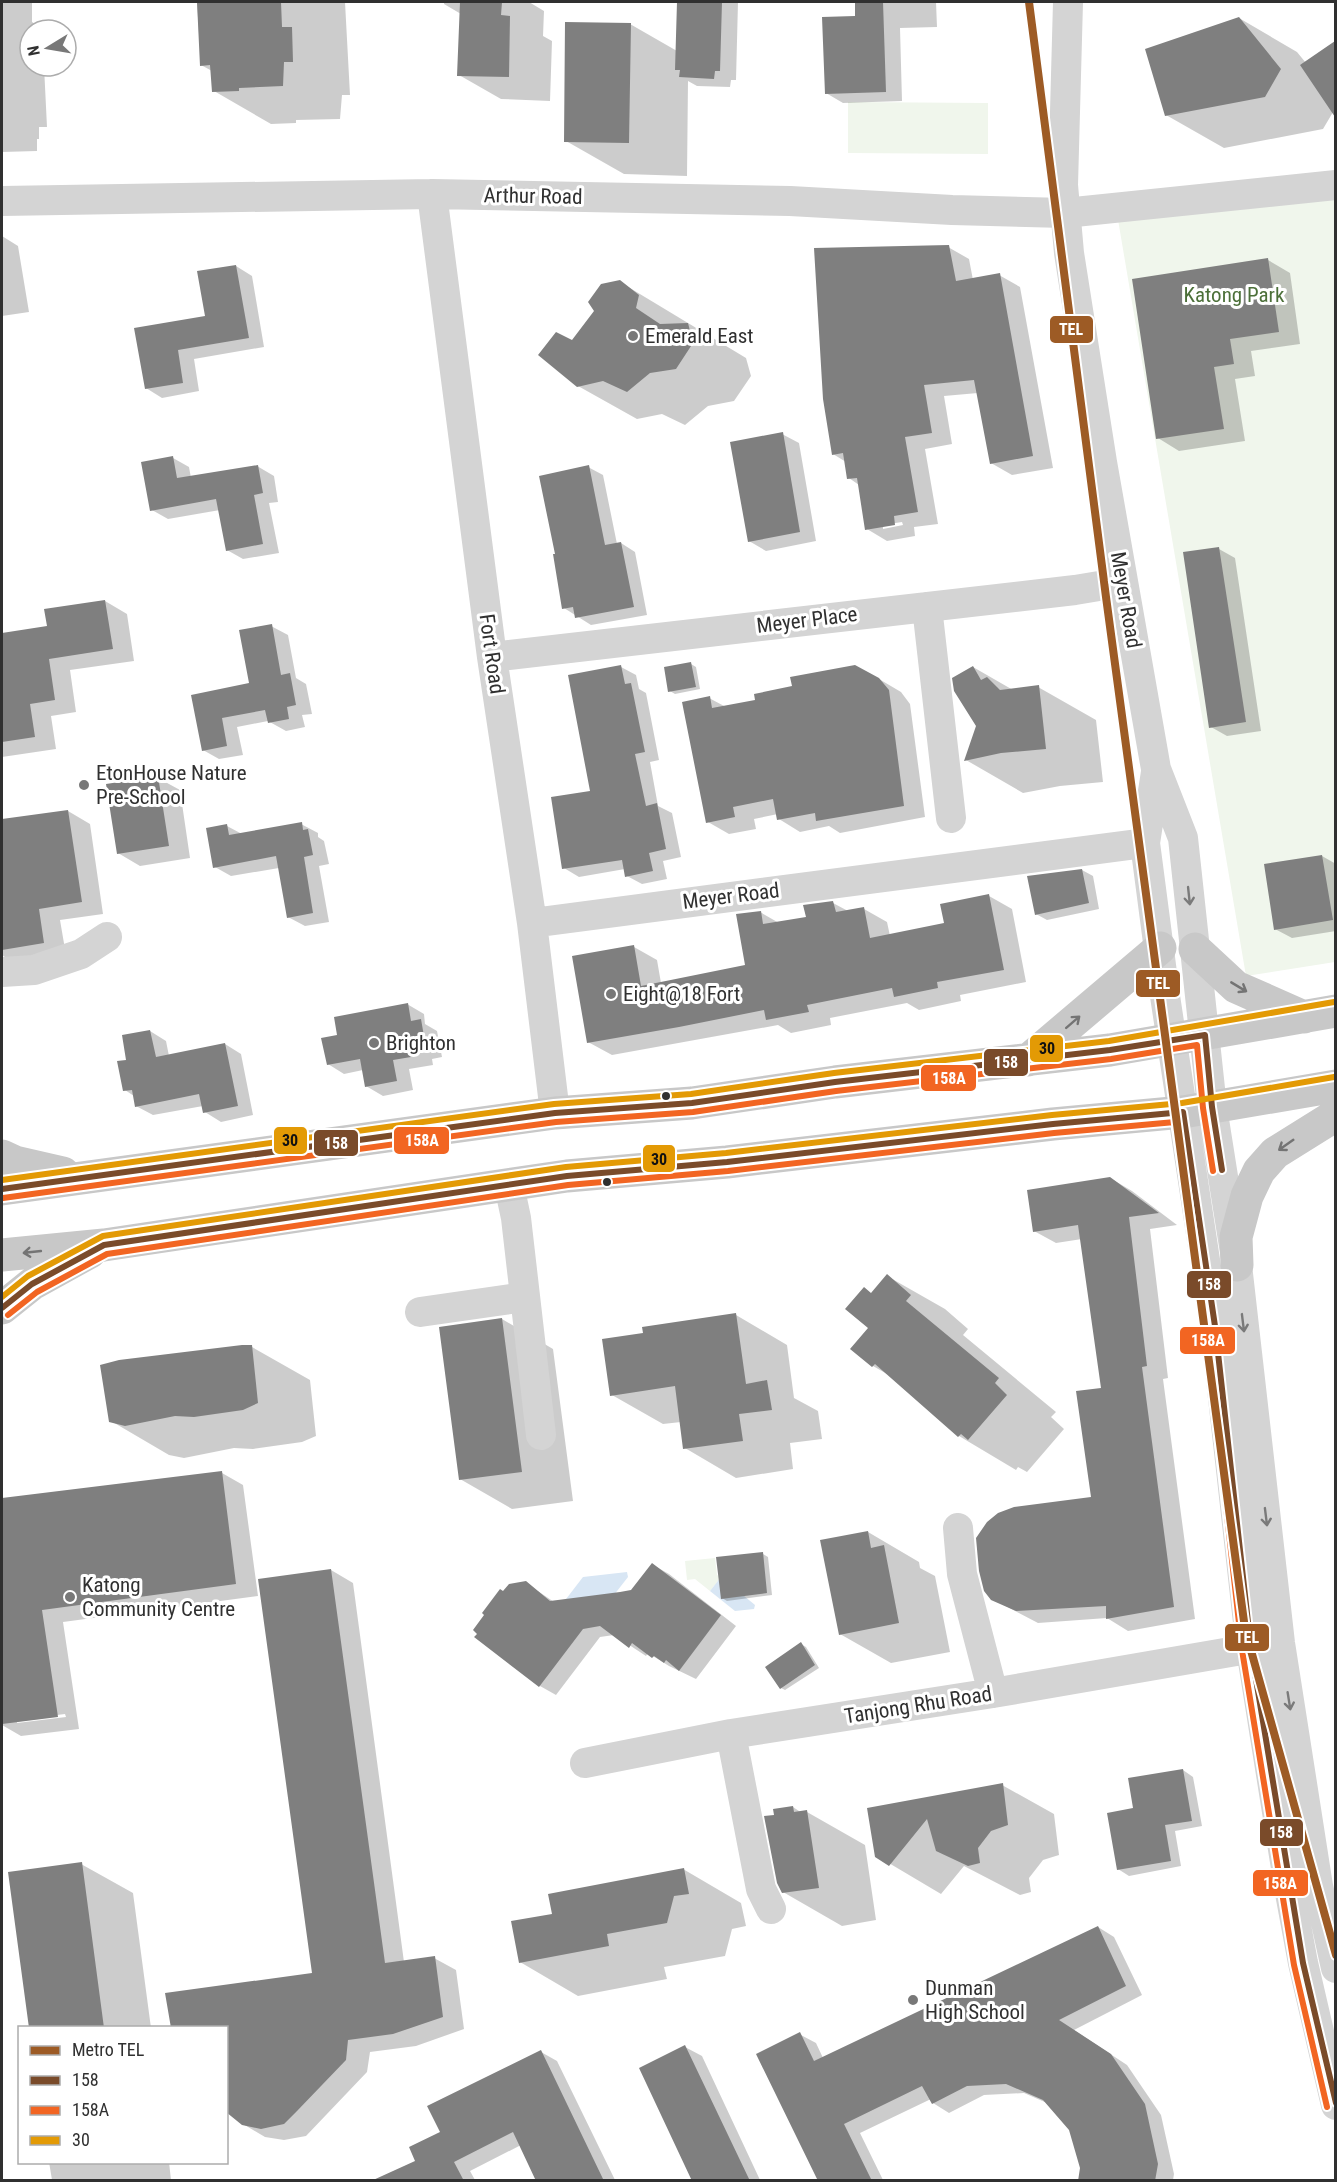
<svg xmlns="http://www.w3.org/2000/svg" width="1337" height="2182" font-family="'Roboto Condensed',sans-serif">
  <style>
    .park { fill: #f0f6ec }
    .water { fill: #d8e6f4 }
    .shadow { fill: #0003; fill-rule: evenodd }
    .building { fill: #7f7f7f }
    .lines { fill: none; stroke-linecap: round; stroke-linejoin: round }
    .minor { stroke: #d4d4d4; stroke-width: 30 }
    .major { stroke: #c8c8c8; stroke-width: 33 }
    .bus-1-casing { stroke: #fff; stroke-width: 10 }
    .bus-2-casing { stroke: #fff; stroke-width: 10 }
    .bus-3-casing { stroke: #fff; stroke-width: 10 }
    .bus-1 { stroke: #7a4b2a; stroke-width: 6 }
    .bus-2 { stroke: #f26522; stroke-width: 6 }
    .bus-3 { stroke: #e39a05; stroke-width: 6 }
    .metro-1-casing { stroke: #fff; stroke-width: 12 }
    .metro-1 { stroke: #9d5b25; stroke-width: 8 }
    .oneway { stroke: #7a7a7a }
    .oneway2 { stroke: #747474 }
    .poi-dot { fill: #787878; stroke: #fff; stroke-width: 2 }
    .bus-dot { fill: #303030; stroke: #fff; stroke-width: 2 }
    .labels { text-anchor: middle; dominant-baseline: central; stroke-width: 6; stroke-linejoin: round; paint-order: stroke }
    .street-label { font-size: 21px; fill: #303030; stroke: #fff }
    .park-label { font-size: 21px; fill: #4c7039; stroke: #fff }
    .poi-label { font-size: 21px; fill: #303030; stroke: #fff; text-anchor: start }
    .line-badge { stroke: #fff; stroke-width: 2 }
    .badge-label { font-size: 16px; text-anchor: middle; font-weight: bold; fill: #fff }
    .pale-badge-label { font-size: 16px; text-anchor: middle; font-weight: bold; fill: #111 }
  </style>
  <rect width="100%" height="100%" fill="#fff"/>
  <!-- park -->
  <path class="park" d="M848,102l140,1v51l-140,-1z
    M1335,187v775l-89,14 -132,-780z
    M715,1558l2,17 4,2 -11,14 -15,-12 -8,1 -2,-19z"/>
  <!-- water -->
  <path class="water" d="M627,1572l1,5 -25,32 -40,-6 20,-26z
    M721,1577l34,28 -1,4 -19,2 -25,-20z"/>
  <!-- shadow -->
  <path class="shadow" d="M2,2h30v20l10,6v2h-12v36h14l3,61h-8v12h-2v12l-35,1z
    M197,2h148l5,93h-8l-2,24 -44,1v3l-25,1 -57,-33 -2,-20 -11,-6z
    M444,2h85l15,9 -1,25 9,5 -2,60 -49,-2 -42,-24 2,-61 -17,-10z
    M679,2h59l-2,78h-5l-1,7 -33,-1 -9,-5 -1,95 -63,-2 -58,-33 64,-117 47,27z
    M856,2h80l1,25 -37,1 2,73 -59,2 -17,-10 31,-76z
    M1239,18l58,34 9,11 30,-21v65l-13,22 -99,19 -58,-33z
    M2,236l16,10 11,66 -27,4z
    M948,247l21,12 4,21 26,-5 21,12 33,181 -41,7 -21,-12 -13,-70 -34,3 8,48 -27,5 13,75 -24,3 1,9 -28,5 -20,-12 -8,-44 -10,-7 -3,-16 -13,-8zM902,522l1,3 -20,4v-4z
    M1268,260l22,13 10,71 -49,7 4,25 -20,3 10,62 -66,10 -21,-13z
    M236,266l16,10 12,71 -70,12 5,32 -37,7 -16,-10 -10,-59 70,-12z
    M620,282l126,76 5,18 -17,25 -26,5 -23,19 -23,-11 -25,5 -59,-33 -6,-44z
    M782,434l17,9 17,98 -50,10 -17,-10z
    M173,458l16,9 2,11 66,-12 17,10 4,26 -9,1 10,50 -36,6 -16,-9 -7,-40 -52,9 -16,-9z
    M588,467l15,8 14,69 4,-1 14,9 12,63 -56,10 -27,-17 -7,-53z
    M1219,549l16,9 26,173 -34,5 -16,-9z
    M105,601l22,13 7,47 -64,9 6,42 -25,4 5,33 -54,8v-98l4,-1 42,-31z
    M271,626l17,9 8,43 10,6 6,30 -10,1 3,12 -19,4 -18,-10 -31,6 6,28 -24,4 -16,-9 -10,-54 58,-11z
    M691,664l5,3 4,22 -25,5 -5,-3z
    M621,667l15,8 3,14 7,4 13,67 -9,2 8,44 14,7 9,44 -18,4 4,18 -25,5 -15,-8 -2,-7 -46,8 -15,-9 28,-76z
    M973,667l40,23 25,-3 58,33 7,62 -43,4 -37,7 -57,-33 11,-34z
    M879,679l22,13 9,12 15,113 -85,16 -11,-7 -29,6 -21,-13 -1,-5 -24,5 2,10 -27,5 -21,-12 1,-124 17,9z
    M158,778l22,12 10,68 -50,8 -22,-13z
    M68,811l22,13 13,90 -43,6 6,35 -52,8 -12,-8v-134z
    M301,824l17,9v4l6,4 5,23 -10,2 10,56 -24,4 -17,-9 -9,-49 -48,8 -16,-9 12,-41 15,8z
    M1322,856l14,8v67l-44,7 -17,-9z
    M1082,870l11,6 6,33 -52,11 -11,-6z
    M989,896l23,13 14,73 -66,13 1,6 -42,9 -12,-7 -77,15 1,7 -40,8 -13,-8 -166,30 -24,-13 46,-95 23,13 4,23 86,-17 13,-54 19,11 28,-5 26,-15 15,8 16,-2 23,13 3,14 55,-12z
    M407,1004l17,10 1,10 12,7 5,26 -10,2 1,6 -24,4 4,21 -30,6 -17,-10 -3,-16 -19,4 -16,-10z
    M150,1031l16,10 3,15 56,-12 16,10 12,61 -32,7 -16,-10 -2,-6 -50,9 -17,-9 -2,-10 -9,-6 3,-29z
    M1110,1178l22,13 45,34 -27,4 18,149 -5,1 32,240 -67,12 -21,-13 -69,5 -46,-24 101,-101 10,-109 -21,-150 -26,4 -22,-12z
    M887,1276l58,33 23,20 -5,6 93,77 -5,5 13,12 -37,43 -9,-5 -2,3 -57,-34 -65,-58 -21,-12 -21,-18 18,-20 2,-34z
    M736,1315l51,30 7,53 24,13 4,28 -32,4 3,26 -57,9 -51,-30 -4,-26 -18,2 -51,-29z
    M502,1319l51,30 20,152 -61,8 -52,-30z
    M252,1347l58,33 6,56 -14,6 -49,7 -19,-1 -50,10 -15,-3 -58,-34z
    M222,1473l21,12 15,111 -195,26 16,107 -58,7 -19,-11v-225zM65,1714l1,3 -49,6v-3z
    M868,1532l51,30 1,6 15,8 15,76 -59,11 -51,-29z
    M763,1554l5,3 4,38 -45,6 -5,-3z
    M653,1565l16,9 67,52 -40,53 -27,-13 -21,-13 -2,3 -32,-21 -14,2 -44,58 -16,-9 -36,-93 22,-10 28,19 78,-11z
    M331,1570l22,13 51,379 30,-4 22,12 8,59 -48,17 -46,6 -3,20 -61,64 -22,4 -19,-3 -22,-13 71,-150z
    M801,1644l5,3 13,21 -34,22 -4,-2z
    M1183,1770l10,7 9,49 -27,5 6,35 -52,10 -11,-7 17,-60z
    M1002,1785l52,29 5,41 -16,5 -14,18 2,14 -11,3 -56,-29 -23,28 -64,-38 -8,-46z
    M793,1807l9,6 5,-1 58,33 11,75 -34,6 -59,-34 -8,-76z
    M81,1864l52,29 18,135h-120z
    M683,1869l58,34 5,23 -14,3 -7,27 -61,11 3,12 -89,17 -58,-34 33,-47z
    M1098,1927l16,10 28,58 -68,35 53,35 34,50 13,59 -1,6h-94l2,-12 -11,-39 -23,-26 -23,-10 -40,2 -35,18 -16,-10 -2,-4 -71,34 23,47h-63l-21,-146 17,9 7,15z
    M685,2047l17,9 58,124h-66z
    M541,2052l16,9 58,119h-77l-17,-35 -51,26 5,9h-85l27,-18 25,-29z
    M49,2162h120l2,18h-119z"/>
  <!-- building -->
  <path class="building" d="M197,2h84l1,25h10l1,35h-9l-1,24 -44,2v3l-27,1 -2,-27 -10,1z
    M460,2h42l-1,13 9,1 -1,61 -52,-1z
    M677,2h45l-2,69h-5l-1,8 -35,-2 1,-7h-5z
    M855,2h28l3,90 -61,2 -3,-77 33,-1z
    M1239,17l42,52 -16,28 -100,19 -20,-67z
    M565,22l66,1 -2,120 -65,-1z
    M1335,41v76l-35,-52z
    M949,245l7,36 44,-8 33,183 -43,8 -16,-84 -50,5 8,48 -27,4 13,75 -24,4 1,9 -30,5 -8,-52 -10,1 -4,-26 -11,2 -9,-56 -9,-151z
    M1268,258l11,74 -49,7 4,25 -20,3 10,62 -68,10 -24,-160z
    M236,265l13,73 -71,12 5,33 -38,6 -11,-61 71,-12 -8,-45z
    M620,280l19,15 -3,13 24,16 28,-1 5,20 -17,26 -26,4 -23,19 -24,-11 -26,6 -39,-32 18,-23 16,8 22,-29 -6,-9 13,-18z
    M783,432l17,100 -52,10 -18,-100z
    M173,456l4,22 81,-13 5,28 -9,2 9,49 -37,7 -10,-52 -66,12 -9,-49z
    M589,465l16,80 16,-3 13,65 -59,11 -2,-11 -11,2 -9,-55h2l-16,-78z
    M1219,547l27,175 -37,6 -26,-176z
    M105,600l8,49 -64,10 6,41 -25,4 5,33 -33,5v-109l45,-7 -3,-17z
    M272,624l9,51 9,-2 6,32 -9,2 2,12 -21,4 -3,-13 -43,8 5,28 -25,5 -11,-56 58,-12 -10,-53z
    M691,662l5,25 -28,5 -4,-25z
    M621,665l4,19 6,-1 14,69 -10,2 11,52 11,-3 9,46 -17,4 4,18 -28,6 -3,-17 -60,9 -11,-72 39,-6 -22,-116z
    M855,665l24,13 10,12 15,116 -88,15 -1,-8 -38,7 -4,-21 -40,8 2,10 -29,6 -24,-121 28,-6 2,12 43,-8 -1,-6 38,-8 -2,-9z
    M973,666l8,14 6,-3 13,13 39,-5 7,64 -45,4 -37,8 12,-35 -22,-35 -2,-13z
    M158,776l11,70 -52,8 -11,-70z
    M68,810l14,92 -43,7 5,34 -42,7v-131z
    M302,822l1,8 5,-1 5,26 -9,2 9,56 -26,5 -11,-62 -63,12 -7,-40 21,-4 2,11z
    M1322,855l11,65 -59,10 -10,-66z
    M1082,869l7,34 -54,12 -8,-39z
    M989,894l15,76 -67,12 1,6 -44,9 -2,-9 -85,17 2,7 -43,8 -2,-10 -85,17 -92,16 -15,-87 62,-11 7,41 104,-21 -9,-51 25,-3 2,13 43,-7 -3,-12 30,-4 3,11 28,-5 6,31 74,-15 -4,-19z
    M408,1003l3,18 10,-2 5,29 -10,2 1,6 -24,4 4,21 -32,6 -5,-28 -33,6 -6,-27 16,-3 -3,-18z
    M150,1030l6,27 69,-14 13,63 -35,7 -4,-19 -64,13 -3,-17 -9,1 -6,-30 9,-1 -4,-25z
    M1110,1177l49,36 -30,4 18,149 -5,1 32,240 -68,12v-13l-90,5 -25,-11 -7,-9 -5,-20 -3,-33 11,-16 11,-9 16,-6 77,-10 -15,-106 25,-3 -23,-163 -45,7 -6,-42z
    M887,1274l24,21 -5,6 93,77 -4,5 12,12 -39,45 -7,-6 -3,3 -83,-73 -3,3 -22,-18 18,-21 -23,-19 19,-22 7,6z
    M736,1313l10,71 21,-4 5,30 -33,4 4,27 -60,8 -8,-63 -65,10 -8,-57 41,-6 -1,-6z
    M502,1318l20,154 -63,8 -20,-153z
    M242,1345h10l6,58 -15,7 -49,7 -19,-1 -50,10 -16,-4 -9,-57 19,-5z
    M222,1471l14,113 -194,26 16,107 -56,7v-226z
    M868,1531l3,17 13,-3 15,78 -60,12 -19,-95z
    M763,1552l4,41 -46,6 -5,-42z
    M652,1563l69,52 -42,56 -13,-11 -2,3 -10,-7 -2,2 -20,-15 -3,5 -29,-22 -17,3 -44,58 -65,-50 3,-3 -4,-4 11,-15 -2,-2 18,-24 3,2 6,-7 17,-3 24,20 70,-9 11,-2z
    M331,1569l54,394 50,-7 8,61 -50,17 -45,6 -2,20 -49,51 -13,13 -23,5 -19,-4 -16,-13v-84h-55l-6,-35 147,-20 -54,-394z
    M801,1642l14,23 -35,24 -15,-22z
    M1183,1769l9,52 -27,4 6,36 -54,9 -10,-57 26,-5 -5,-30z
    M1003,1783l5,42 -17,6 -13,17 2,15 -12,3 -32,-15 -9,-32 -38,47 -14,-9 -8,-49z
    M793,1806l1,6 13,-2 12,78 -37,5 -5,-10 -13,-67 10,-1 -1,-6z
    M82,1862l22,166h-75l-21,-156z
    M684,1868l5,26 -15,2 -7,27 -60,11 2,12 -90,17 -8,-42 41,-7 -4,-20z
    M1098,1926l28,60 -67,34 52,34 34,50 13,60 -3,17h-77l2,-13 -11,-38 -26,-30 -37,-16 -39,2 -35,18 -10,-18 -78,38 28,57h-54l-62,-127 44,-22 14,29z
    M685,2045l65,136h-58l-53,-113z
    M541,2050l63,131h-68l-23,-49 -59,30 10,19h-93l44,-20 -6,-14 31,-15 -13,-26z"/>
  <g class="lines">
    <!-- minor -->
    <path class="minor" d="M1068,2l-5,183 6,68 33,209 54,307 27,69 29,269 25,158 43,378 38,243 18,82
      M432,194l60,463 40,266 23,190
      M2,201l430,-7 358,7 162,9 113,3 271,-28
      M927,607l24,211
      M492,657l583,-67 48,-8
      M1156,772l-11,71 20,153 50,330 36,323 39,244 13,70 33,142
      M532,923l613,-80
      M2,972l32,-2 47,-16 26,-17
      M509,1185l7,33 25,217
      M420,1312l105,-15
      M958,1528l4,46 31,119
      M731,1734l30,155 10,20
      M585,1763l146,-29 262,-41 278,-48"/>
    <!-- major -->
    <path class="major" d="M1195,949l41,38 68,30
      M1028,1060l132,-112
      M2,1156l13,6 48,11
      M2,1189l553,-76 137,-10 143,-21 275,-32 226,-39
      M2,1255l102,-10 463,-69 160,-14 326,-38 130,-12 153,-26
      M1237,1265l-1,-28 11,-41 12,-25 16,-18 61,-38
      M2,1308l30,-24 58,-32"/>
    <!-- bus-1 casing -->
    <g class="bus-1-casing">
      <path id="bus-1" d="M2,1189l553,-76 137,-10 143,-21 275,-32 95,-15 7,72 10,63
        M2,1308l30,-24 72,-39 463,-69 160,-14 326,-38 130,-12 32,214 36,323 52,314 33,140"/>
    </g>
    <!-- bus-2 casing -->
    <g class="bus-2-casing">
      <path id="bus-2" d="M3,1198l553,-76 137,-10 143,-21 275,-32 86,-14 6,63 10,63
        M8,1315l29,-23 70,-38 461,-69 160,-14 326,-38 121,-11 31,205 36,323 52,315 33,142"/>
    </g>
    <!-- bus-3 casing -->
    <g class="bus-3-casing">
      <path id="bus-3" d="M2,1180l552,-76 137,-10 143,-21 275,-32 225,-39
        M2,1297l26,-21 75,-40 463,-69 160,-14 326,-38 130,-12 152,-26"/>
    </g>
    <!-- bus-1 -->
    <use href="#bus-1" class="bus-1"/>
    <!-- bus-2 -->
    <use href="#bus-2" class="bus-2"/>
    <!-- bus-3 -->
    <use href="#bus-3" class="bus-3"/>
    <!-- metro-1 casing -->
    <g class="metro-1-casing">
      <path id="metro-1" d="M1029,2l77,595 139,1032 91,326"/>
    </g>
    <!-- metro-1 -->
    <use href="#metro-1" class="metro-1"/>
  </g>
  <!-- one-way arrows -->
  <defs><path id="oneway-shaft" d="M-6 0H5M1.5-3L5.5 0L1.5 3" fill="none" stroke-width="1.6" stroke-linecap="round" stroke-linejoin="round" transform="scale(1.5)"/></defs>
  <g class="oneway">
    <use href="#oneway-shaft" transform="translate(1189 896) rotate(84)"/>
    <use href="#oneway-shaft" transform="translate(1243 1323) rotate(83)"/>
    <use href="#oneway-shaft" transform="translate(1266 1517) rotate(83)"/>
    <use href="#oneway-shaft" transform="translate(1289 1701) rotate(81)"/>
  </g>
  <g class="oneway2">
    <use href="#oneway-shaft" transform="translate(1239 987) rotate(31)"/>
    <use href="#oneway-shaft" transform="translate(1073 1022) rotate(-41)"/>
    <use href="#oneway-shaft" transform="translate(1286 1145) rotate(145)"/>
    <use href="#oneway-shaft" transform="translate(32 1252) rotate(174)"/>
  </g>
  <!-- markers -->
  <g class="poi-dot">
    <circle cx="633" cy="336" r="6"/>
    <circle cx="84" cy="785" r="6"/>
    <circle cx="611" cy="994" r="6"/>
    <circle cx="374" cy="1043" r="6"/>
    <circle cx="70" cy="1597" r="6"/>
    <circle cx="913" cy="2000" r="6"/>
  </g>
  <g class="bus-dot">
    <circle cx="666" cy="1096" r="5"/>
    <circle cx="607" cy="1182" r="5"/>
  </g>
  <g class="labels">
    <!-- street labels -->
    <g class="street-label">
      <text transform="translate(533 196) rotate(1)">Arthur Road</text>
      <text transform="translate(1126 600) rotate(80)">Meyer Road</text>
      <text transform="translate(807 620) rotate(-7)">Meyer Place</text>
      <text transform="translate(492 654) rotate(82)">Fort Road</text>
      <text transform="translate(731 896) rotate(-7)">Meyer Road</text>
      <text transform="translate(918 1705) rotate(-9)">Tanjong Rhu Road</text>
    </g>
    <!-- park labels -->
    <g class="park-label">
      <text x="1234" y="295">Katong Park</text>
    </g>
    <!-- poi labels -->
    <g class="poi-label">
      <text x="645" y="336">Emerald East</text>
      <text x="96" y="773">EtonHouse Nature<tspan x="96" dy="24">Pre-School</tspan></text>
      <text x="623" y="994">Eight@18 Fort</text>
      <text x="386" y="1043">Brighton</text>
      <text x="82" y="1585">Katong<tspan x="82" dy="24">Community Centre</tspan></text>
      <text x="925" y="1988">Dunman<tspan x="925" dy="24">High School</tspan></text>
    </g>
  </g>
  <g class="line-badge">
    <rect x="1049" y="315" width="45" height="29" rx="6" fill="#9d5b25"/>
    <rect x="1135" y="969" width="46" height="29" rx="6" fill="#9d5b25"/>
    <rect x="1029" y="1034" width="35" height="29" rx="6" fill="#e39a05"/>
    <rect x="983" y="1048" width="46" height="29" rx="6" fill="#7a4b2a"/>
    <rect x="920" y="1064" width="57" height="28" rx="6" fill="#f26522"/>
    <rect x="273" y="1126" width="35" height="29" rx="6" fill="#e39a05"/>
    <rect x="393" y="1126" width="57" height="29" rx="6" fill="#f26522"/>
    <rect x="313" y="1129" width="46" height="28" rx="6" fill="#7a4b2a"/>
    <rect x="642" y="1144" width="34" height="29" rx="6" fill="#e39a05"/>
    <rect x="1186" y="1270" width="46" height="29" rx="6" fill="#7a4b2a"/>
    <rect x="1179" y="1326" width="57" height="29" rx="6" fill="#f26522"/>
    <rect x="1224" y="1623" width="46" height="29" rx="6" fill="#9d5b25"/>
    <rect x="1259" y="1818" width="45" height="29" rx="6" fill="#7a4b2a"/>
    <rect x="1252" y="1869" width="57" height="28" rx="6" fill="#f26522"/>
  </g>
  <g class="badge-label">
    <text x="1071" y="335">TEL</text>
    <text x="1158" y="989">TEL</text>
    <text x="1006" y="1068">158</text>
    <text x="949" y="1084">158A</text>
    <text x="422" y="1146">158A</text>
    <text x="336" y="1149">158</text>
    <text x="1209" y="1290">158</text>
    <text x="1208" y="1346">158A</text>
    <text x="1247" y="1643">TEL</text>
    <text x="1281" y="1838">158</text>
    <text x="1280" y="1889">158A</text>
  </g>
  <g class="pale-badge-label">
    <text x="1047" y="1054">30</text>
    <text x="290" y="1146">30</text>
    <text x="659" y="1165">30</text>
  </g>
  <!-- border -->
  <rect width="1337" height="2182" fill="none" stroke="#303030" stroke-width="6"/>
  <!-- legend -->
  <rect x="18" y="2026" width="210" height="138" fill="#ffffff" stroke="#acacac" stroke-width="1.5"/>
  <rect x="30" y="2046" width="30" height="9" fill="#9d5b25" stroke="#acacac" stroke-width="1.5"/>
  <text x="72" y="2056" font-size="18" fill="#303030">Metro TEL</text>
  <rect x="30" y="2076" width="30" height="9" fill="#7a4b2a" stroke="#acacac" stroke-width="1.5"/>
  <text x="72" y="2086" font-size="18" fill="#303030">158</text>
  <rect x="30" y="2106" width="30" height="9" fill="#f26522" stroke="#acacac" stroke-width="1.5"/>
  <text x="72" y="2116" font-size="18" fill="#303030">158A</text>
  <rect x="30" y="2136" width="30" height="9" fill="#e39a05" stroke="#acacac" stroke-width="1.5"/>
  <text x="72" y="2146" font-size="18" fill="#303030">30</text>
  <!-- north arrow -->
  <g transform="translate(48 48) rotate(259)"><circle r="28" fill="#ffffff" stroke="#acacac" stroke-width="1.5"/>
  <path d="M0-4.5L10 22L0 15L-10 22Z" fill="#787878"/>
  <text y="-9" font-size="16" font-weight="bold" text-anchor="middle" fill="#303030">N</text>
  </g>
</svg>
